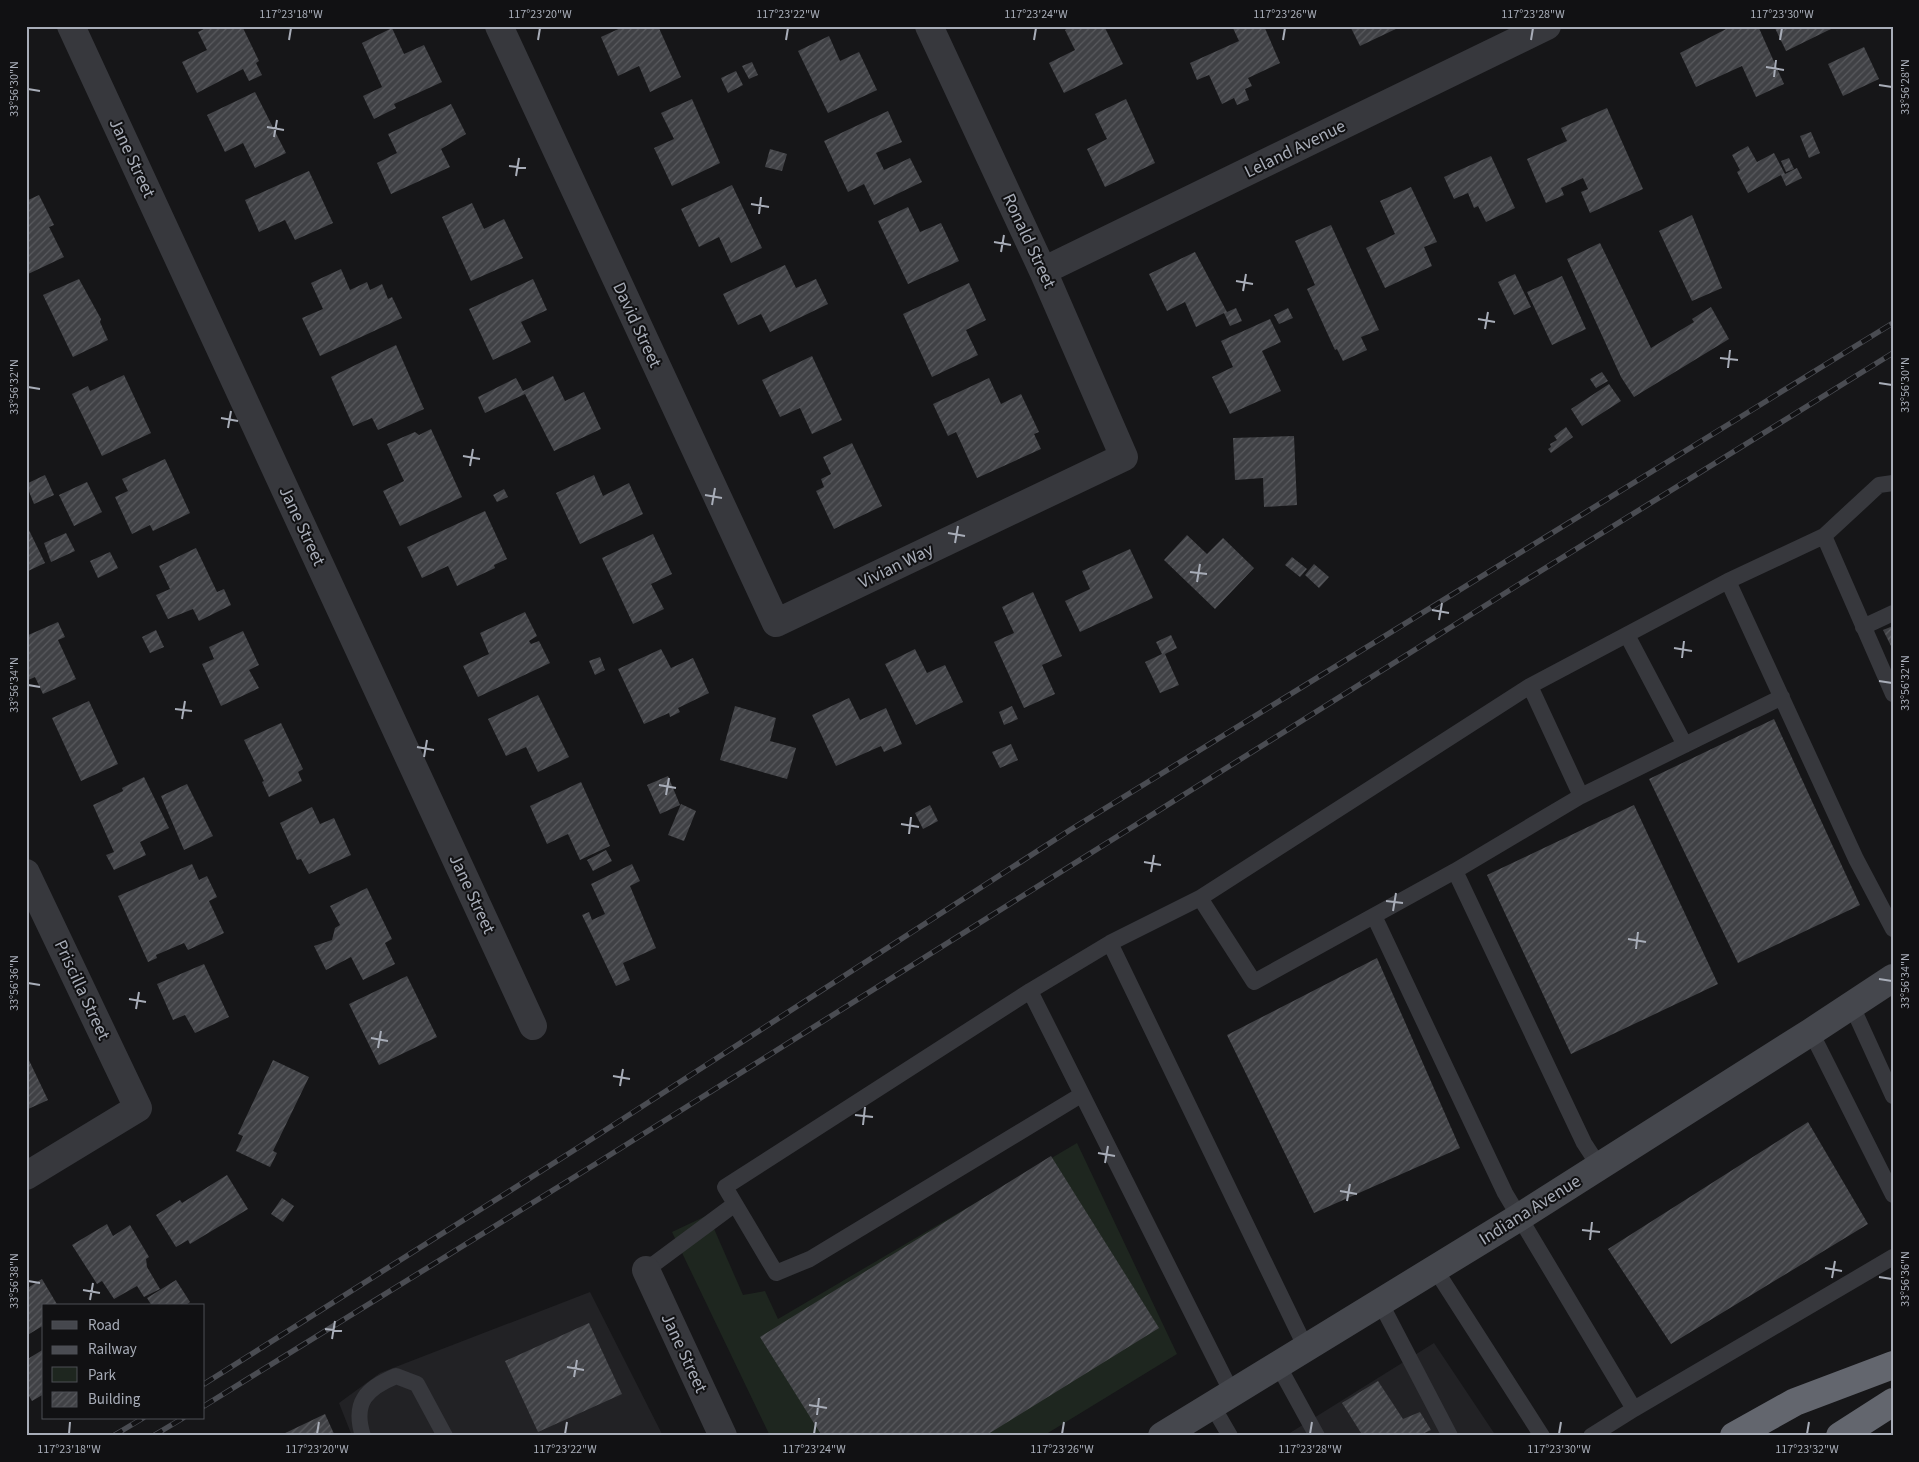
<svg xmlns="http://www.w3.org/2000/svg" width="1919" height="1462" font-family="'Source Sans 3',sans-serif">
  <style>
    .built { fill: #222225 }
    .green { fill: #1e261f }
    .building { fill: url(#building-hatch) }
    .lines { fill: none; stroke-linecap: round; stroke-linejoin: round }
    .lane { stroke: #37383d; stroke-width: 16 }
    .street { stroke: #37383d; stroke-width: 28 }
    .secondary { stroke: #45474d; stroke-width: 28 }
    .highway { stroke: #63666e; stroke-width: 28 }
    .rail-casing { stroke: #4a4c52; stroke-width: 5.5 }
    .rail { stroke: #111113; stroke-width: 4; stroke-dasharray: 11; stroke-linecap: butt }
    .ticks { fill: none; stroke: #a8adb8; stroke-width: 2 }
    .labels { text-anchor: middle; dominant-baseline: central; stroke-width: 4; stroke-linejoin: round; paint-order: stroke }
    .street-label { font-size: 18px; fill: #a8adb8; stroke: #111113 }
    .neatline { fill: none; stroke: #a8adb8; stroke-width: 2 }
    .ticks-label { font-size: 12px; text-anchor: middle; fill: #a8adb8 }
  </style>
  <defs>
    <pattern id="building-hatch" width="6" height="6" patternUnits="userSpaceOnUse" patternTransform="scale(1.25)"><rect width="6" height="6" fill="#404145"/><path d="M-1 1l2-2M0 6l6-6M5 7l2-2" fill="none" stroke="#595a5e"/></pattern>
  </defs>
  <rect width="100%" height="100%" fill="#161618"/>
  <!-- built -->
  <path class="built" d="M590,1292l73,144h-311l-13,-33 41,-30z
    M1434,1343l62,93h-211z"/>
  <!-- green -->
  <path class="green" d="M1077,1143l100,211 -134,82h-273l-98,-204 36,-17 35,80 22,-4 13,28z"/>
  <!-- building -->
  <path class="building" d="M210,26h32l17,35 -3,2 6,12 -13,6 -6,-12 -46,24 -15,-31 25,-12 -9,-18z
    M625,26h33l23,51 -31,15 -11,-26 -21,10 -17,-39z
    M1073,26h31l19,38 -59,29 -15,-30 26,-13 -10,-20z
    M1232,26h32l16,37 -32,15 4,8 -7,3 4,11 -12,5 -3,-7 -12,6 -13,-29 -12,5 -7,-17 49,-22z
    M1350,26h52l-42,20z
    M1728,26h30l26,58 -28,13 -14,-31 -46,21 -16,-34 48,-25z
    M1774,26h63l-51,25z
    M392,28l12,26 20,-9 18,37 -48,22 2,4 -22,11 -11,-23 19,-9 -20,-44z
    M829,36l11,25 19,-9 18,38 -49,23 -30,-62z
    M1864,47l15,32 -36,17 -15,-32z
    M752,62l6,13 -9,4 -7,-13z
    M736,71l7,14 -15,8 -7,-15z
    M255,92l31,61 -31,15 -12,-25 -18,9 -18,-37z
    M692,99l28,64 -48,23 -18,-38 20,-9 -13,-26z
    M1126,99l29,64 -50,24 -18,-38 20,-10 -12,-25z
    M451,104l15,30 -25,15 9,18 -59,27 -14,-31 20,-10 -9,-19z
    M1607,108l36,81 -53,24 -9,-21 7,-3 -5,-11 -22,10 3,7 -18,8 -19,-44 40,-18 -6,-13z
    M888,111l14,31 -26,11 8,17 26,-12 12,24 -48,23 -10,-21 -16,8 -24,-51z
    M1811,132l9,21 -11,5 -9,-22z
    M1748,146l9,16 17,-9 11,21 12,-6 5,10 -16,8 -5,-11 -33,18 -11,-21 3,-2 -8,-15z
    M770,149l17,5 -5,17 -17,-4z
    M1491,156l24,52 -29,14 -8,-16 -4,2 -6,-15 -14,6 -10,-22z
    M1789,158l5,11 -8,3 -5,-11z
    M309,171l24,52 -38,17 -10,-20 -26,12 -14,-32z
    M732,185l30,63 -31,15 -12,-26 -20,10 -18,-38z
    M1411,187l26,55 -13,5 8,19 -47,22 -19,-40 29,-14 -15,-33z
    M39,195l15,30 -5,2 15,30 -38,18v-74z
    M472,203l12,26 20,-10 19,39 -52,23 -29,-64z
    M908,207l12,25 21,-9 18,38 -51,23 -30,-63z
    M1692,215l30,73 -30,13 -33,-70z
    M1331,225l48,105 -18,7 6,13 -24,11 -6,-12 -2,1 -28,-61 8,-4 -20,-44z
    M1600,243l51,105 43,-26 -2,-3 19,-12 18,32 -95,58 -13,-20 -54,-118z
    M1195,252l32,60 9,-4 6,13 -12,5 -6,-13 -28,14 -11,-25 -18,9 -18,-37z
    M785,265l11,23 20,-9 12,25 -58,28 -9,-18 -23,11 -15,-31z
    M341,269l9,21 17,-8 3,8 12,-6 6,15 4,-2 10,21 -82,38 -18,-38 21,-9 -12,-26z
    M1515,274l16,33 -17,8 -16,-33z
    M1562,276l24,53 -34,16 -25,-53z
    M79,279l22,40 -1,3 8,18 -35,17 -30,-62z
    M533,279l14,31 -26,12 10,20 -38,18 -24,-51z
    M969,283l17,37 -20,10 12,25 -46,22 -29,-63z
    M1288,308l5,10 -14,6 -5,-9z
    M1270,319l11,23 -19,9 19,40 -51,23 -18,-37 21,-10 -12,-26z
    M396,345l28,64 -46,21 -6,-12 -19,8 -22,-49z
    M812,356l30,64 -30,14 -12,-26 -20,9 -18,-37z
    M1602,372l6,9 -12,7 -6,-9z
    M124,375l27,58 -49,23 -30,-62 16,-8 2,5z
    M553,376l12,25 19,-9 17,37 -47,22 -29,-57 -40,19 -7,-16 38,-19 7,13z
    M989,378l12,26 20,-10 18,38 -5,2 7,15 -64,29 -21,-46 -8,4 -15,-32z
    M1609,384l12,17 -39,25 -11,-17z
    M1566,427l7,10 -22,16 -3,-4 3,-2 -1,-3 7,-4 -3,-4z
    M431,429l31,68 -62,29 -17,-35 21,-10 -17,-37 28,-12 4,3z
    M1294,436l3,69 -33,2 -1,-29 -28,2 -2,-42z
    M852,443l30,63 -48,23 -18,-38 8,-4 -3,-8 10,-5 -8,-17z
    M165,459l25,54 -37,18 -3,-6 -18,9 -17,-37 13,-6 -6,-12z
    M45,475l9,20 -20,9 -8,-20z
    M594,475l9,21 26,-13 14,31 -63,30 -24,-51z
    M87,482l15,30 -28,14 -15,-31z
    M504,489l4,8 -11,5 -4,-7z
    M485,511l22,48 -13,6 1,3 -38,18 -9,-20 -26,12 -15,-31z
    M26,524l19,39 -19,9z
    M66,533l9,18 -24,11 -7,-19z
    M653,534l19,40 -21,10 13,25 -31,15 -31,-66z
    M1187,535l20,19 16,-16 31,30 -39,41 -51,-49z
    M196,548l21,44 7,-3 7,16 -32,16 -6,-12 -25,10 -12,-24 14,-6 -11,-23z
    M1130,549l23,49 -73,34 -15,-31 25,-12 -8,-18z
    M110,552l8,16 -20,10 -8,-17z
    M1292,557l15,12 -7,8 -15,-12z
    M1314,564l15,13 -10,11 -14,-13z
    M1033,592l29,64 -20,9 13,29 -31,14 -30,-66 20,-9 -12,-26z
    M525,612l12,24 -8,5 2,3 8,-3 11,22 -72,34 -15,-31 26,-12 -9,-21z
    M58,622l7,15 -7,3 18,39 -33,15 -8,-17 -9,4v-45z
    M1893,626v24l-10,-20z
    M156,630l8,17 -14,6 -8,-16z
    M243,631l16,34 -10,5 10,18 -38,18 -19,-42 12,-5 -5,-12z
    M1171,635l6,13 -12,6 14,31 -19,8 -15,-31 17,-8 -6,-12z
    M661,649l10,19 22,-10 16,35 -31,15 2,4 -10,5 -1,-4 -25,11 -26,-55z
    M915,649l12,24 18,-8 18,37 -47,23 -31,-61z
    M600,657l5,13 -10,5 -6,-14z
    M538,695l31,62 -31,15 -12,-25 -20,9 -18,-37z
    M849,698l11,22 26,-12 16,36 -18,8 -3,-6 -45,20 -24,-51z
    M89,701l29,63 -37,17 -29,-63z
    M735,706l41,12 -6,23 26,7 -9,31 -67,-19z
    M1012,706l6,13 -14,6 -5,-13z
    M1774,719l86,186 -122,58 -89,-184z
    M281,723l22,46 -5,3 4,9 -33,16 -7,-15 2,-1 -20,-41z
    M1011,744l7,16 -18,8 -8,-16z
    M668,776l12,29 -20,9 -13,-29z
    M144,777l25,51 -29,14 6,13 -32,15 -8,-15 8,-3 -21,-47 30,-14 -1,-3z
    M581,782l29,64 -30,14 -12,-26 -21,10 -17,-38z
    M187,784l26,52 -29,14 -23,-54z
    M681,804l15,7 -12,30 -16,-6z
    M930,805l8,16 -15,8 -8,-16z
    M1634,805l84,179 -147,70 -84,-179z
    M312,807l8,17 14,-6 17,37 -42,19 -8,-15 -4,1 -17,-37z
    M606,850l6,11 -19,10 -6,-11z
    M192,864l7,16 8,-4 10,21 -8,4 15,32 -36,17 -4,-7 -28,12 1,3 -9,4 -30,-66z
    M632,864l8,17 -10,5 26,62 -33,15 7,17 -14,6 -34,-71 7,-3 3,8 13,-6 -14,-30z
    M367,888l25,51 -7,4 10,21 -32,16 -12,-23 -25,13 -12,-24 18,-6 3,-12 5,-3 -10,-19z
    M1377,958l83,190 -146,65 -87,-178z
    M204,964l25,53 -34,16 -10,-18 -12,5 -16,-36z
    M407,976l30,61 -58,28 -30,-61z
    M26,1054l22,46 -22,10z
    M273,1060l36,17 -36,74 4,2 -7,14 -34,-16 7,-15 -5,-2z
    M1808,1122l60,102 -197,120 -63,-95z
    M1051,1156l108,172 -174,108h-163l-62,-99z
    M227,1175l21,34 -58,35 -2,-4 -12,7 -20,-32 24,-15 2,3z
    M282,1198l12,8 -11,16 -12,-8z
    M107,1224l6,12 17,-11 19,32 -3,2 1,8 13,22 -16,8 -7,-11 -23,13 -12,-18 -5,3 -25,-39z
    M42,1279l16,27h-14v19l-18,11v-47z
    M176,1280l14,22 -6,4h-32l-5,-8z
    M589,1323l33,71 -84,38 -33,-71z
    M44,1349v45l-12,7 -6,-10v-31z
    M1378,1381l25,38 17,-7 11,18 -13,6h-55l-21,-33z
    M325,1414l10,22h-56z"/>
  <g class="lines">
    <!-- lane -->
    <path class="lane" d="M1824,536l55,-51 14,-2
      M1728,581l96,-45 69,158
      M1863,627l30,-14
      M1627,635l58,110
      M1581,796l201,-99
      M1455,871l129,272 15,23
      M1200,898l330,-212
      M1374,916l131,277 129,216 259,-152
      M1110,943l90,-45 54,84 201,-111 126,-75 -51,-110 198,-105 128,278 37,70
      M1030,991l-305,196 51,86 34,-14 271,-164
      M1851,1004l42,92
      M1811,1032l82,163
      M1435,1269l107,167
      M646,1270l89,-66
      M1380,1302l70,134
      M1278,1365l39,71
      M1232,1393l-202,-402 80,-48 196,405
      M1212,1405l18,31
      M363,1436c-11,-34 4,-48 33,-60l21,8 28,52
      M1591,1436l43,-27"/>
    <!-- street -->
    <path class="street" d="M71,26l462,1000
      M499,26l277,597 348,-166 -81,-186 -114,-245
      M1043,271l504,-245
      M26,873l112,235 -112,68
      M646,1270l77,166"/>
    <!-- secondary -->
    <path class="secondary" d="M1162,1436l356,-218 293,-186 82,-54"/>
    <!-- highway -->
    <path class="highway" d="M1734,1436l61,-34 98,-37
      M1840,1436l53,-34"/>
    <!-- rail casing -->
    <g class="rail-casing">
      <path id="rail" d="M204,1384l383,-242 483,-312 823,-507
        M204,1406l393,-243 921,-578 375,-232
        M113,1436l30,-18
        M153,1436l30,-18"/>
    </g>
    <!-- rail -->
    <use href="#rail" class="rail"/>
  </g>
  <!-- ticks -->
  <path class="ticks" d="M289,40l2,-12M538,40l2,-12M786,40l2,-12M1034,40l2,-12M1283,40l2,-12M1531,40l2,-12M1780,40l2,-12M1766,67l18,3M1774,77l2,-17M1879,85l13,2M28,89l12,2M267,127l17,3M274,137l3,-17M509,166l17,2M516,176l3,-18M751,204l18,3M759,214l2,-17M994,242l17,3M1001,252l3,-17M1236,281l17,3M1243,291l3,-17M1478,319l17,3M1485,329l3,-17M1720,358l18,2M1728,368l2,-18M1879,383l13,2M28,387l12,2M221,418l17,3M228,428l3,-17M463,456l17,3M470,466l3,-17M705,495l17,3M712,505l3,-17M948,533l17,3M955,543l3,-17M1190,572l17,2M1197,582l3,-18M1432,610l17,3M1439,620l3,-17M1674,648l18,3M1682,658l2,-17M1879,681l13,2M28,685l12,2M175,709l17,2M182,719l3,-18M417,747l17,3M424,757l3,-17M659,785l17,3M666,795l3,-17M901,824l18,3M909,834l2,-17M1144,862l17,3M1151,872l3,-17M1386,901l17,2M1393,911l3,-18M1628,939l18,3M1636,949l2,-17M1879,979l13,2M28,983l12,2M129,999l17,3M136,1009l3,-17M371,1038l17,3M378,1048l3,-17M613,1076l17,3M620,1086l3,-17M855,1115l18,2M863,1125l2,-18M1098,1153l17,3M1105,1163l3,-17M1340,1191l17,3M1347,1201l3,-17M1582,1230l18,2M1590,1240l2,-18M1825,1268l17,3M1879,1277l13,2M1832,1278l3,-17M28,1281l12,2M83,1290l17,3M90,1300l3,-17M325,1329l17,2M332,1339l3,-18M567,1367l17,3M574,1377l3,-17M809,1405l18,3M817,1415l2,-17M69,1434l1,-12M317,1434l2,-12M565,1434l2,-12M814,1434l2,-12M1062,1434l2,-12M1310,1434l2,-12M1559,1434l2,-12M1807,1434l2,-12"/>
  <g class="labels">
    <!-- street labels -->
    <g class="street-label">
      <text transform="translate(1295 149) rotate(-26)">Leland Avenue</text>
      <text transform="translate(132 158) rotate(65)">Jane Street</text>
      <text transform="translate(1029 241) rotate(65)">Ronald Street</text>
      <text transform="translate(637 325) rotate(65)">David Street</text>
      <text transform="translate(302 526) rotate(65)">Jane Street</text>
      <text transform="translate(896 566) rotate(-26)">Vivian Way</text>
      <text transform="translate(472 894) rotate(65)">Jane Street</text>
      <text transform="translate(82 990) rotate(65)">Priscilla Street</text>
      <text transform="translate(1530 1210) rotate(-32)">Indiana Avenue</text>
      <text transform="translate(684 1353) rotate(65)">Jane Street</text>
    </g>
  </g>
  <!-- border -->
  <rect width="1919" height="1462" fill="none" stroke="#111113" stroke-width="55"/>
  <!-- legend -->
  <rect x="42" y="1304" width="162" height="115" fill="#111113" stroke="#4d4f55"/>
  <rect x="52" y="1321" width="25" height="8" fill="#45474d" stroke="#4d4f55"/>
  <text x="88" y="1330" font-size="15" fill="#a8adb8">Road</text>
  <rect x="52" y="1346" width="25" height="8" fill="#4a4c52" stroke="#4d4f55"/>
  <text x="88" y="1354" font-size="15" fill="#a8adb8">Railway</text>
  <rect x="52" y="1367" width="25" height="15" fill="#1e261f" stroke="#4d4f55"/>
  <text x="88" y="1380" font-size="15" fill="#a8adb8">Park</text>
  <rect x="52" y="1392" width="25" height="15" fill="url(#building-hatch)" stroke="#4d4f55"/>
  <text x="88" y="1404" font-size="15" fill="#a8adb8">Building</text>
  <rect x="28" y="28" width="1864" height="1406" class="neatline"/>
  <g class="ticks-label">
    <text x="291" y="18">117°23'18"W</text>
    <text x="540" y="18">117°23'20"W</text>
    <text x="788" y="18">117°23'22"W</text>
    <text x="1036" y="18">117°23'24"W</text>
    <text x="1285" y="18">117°23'26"W</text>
    <text x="1533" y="18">117°23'28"W</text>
    <text x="1782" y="18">117°23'30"W</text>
    <text transform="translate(1905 87) rotate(-90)" y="4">33°56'28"N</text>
    <text transform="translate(14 89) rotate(-90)" y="4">33°56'30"N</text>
    <text transform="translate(1905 385) rotate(-90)" y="4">33°56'30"N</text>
    <text transform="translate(14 387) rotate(-90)" y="4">33°56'32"N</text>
    <text transform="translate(1905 683) rotate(-90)" y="4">33°56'32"N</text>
    <text transform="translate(14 685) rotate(-90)" y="4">33°56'34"N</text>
    <text transform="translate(1905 981) rotate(-90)" y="4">33°56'34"N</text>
    <text transform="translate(14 983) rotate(-90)" y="4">33°56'36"N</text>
    <text transform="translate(1905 1279) rotate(-90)" y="4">33°56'36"N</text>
    <text transform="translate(14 1281) rotate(-90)" y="4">33°56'38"N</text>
    <text x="69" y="1453">117°23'18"W</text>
    <text x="317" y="1453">117°23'20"W</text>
    <text x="565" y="1453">117°23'22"W</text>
    <text x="814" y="1453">117°23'24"W</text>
    <text x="1062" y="1453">117°23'26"W</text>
    <text x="1310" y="1453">117°23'28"W</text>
    <text x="1559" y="1453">117°23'30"W</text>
    <text x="1807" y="1453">117°23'32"W</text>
  </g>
</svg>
